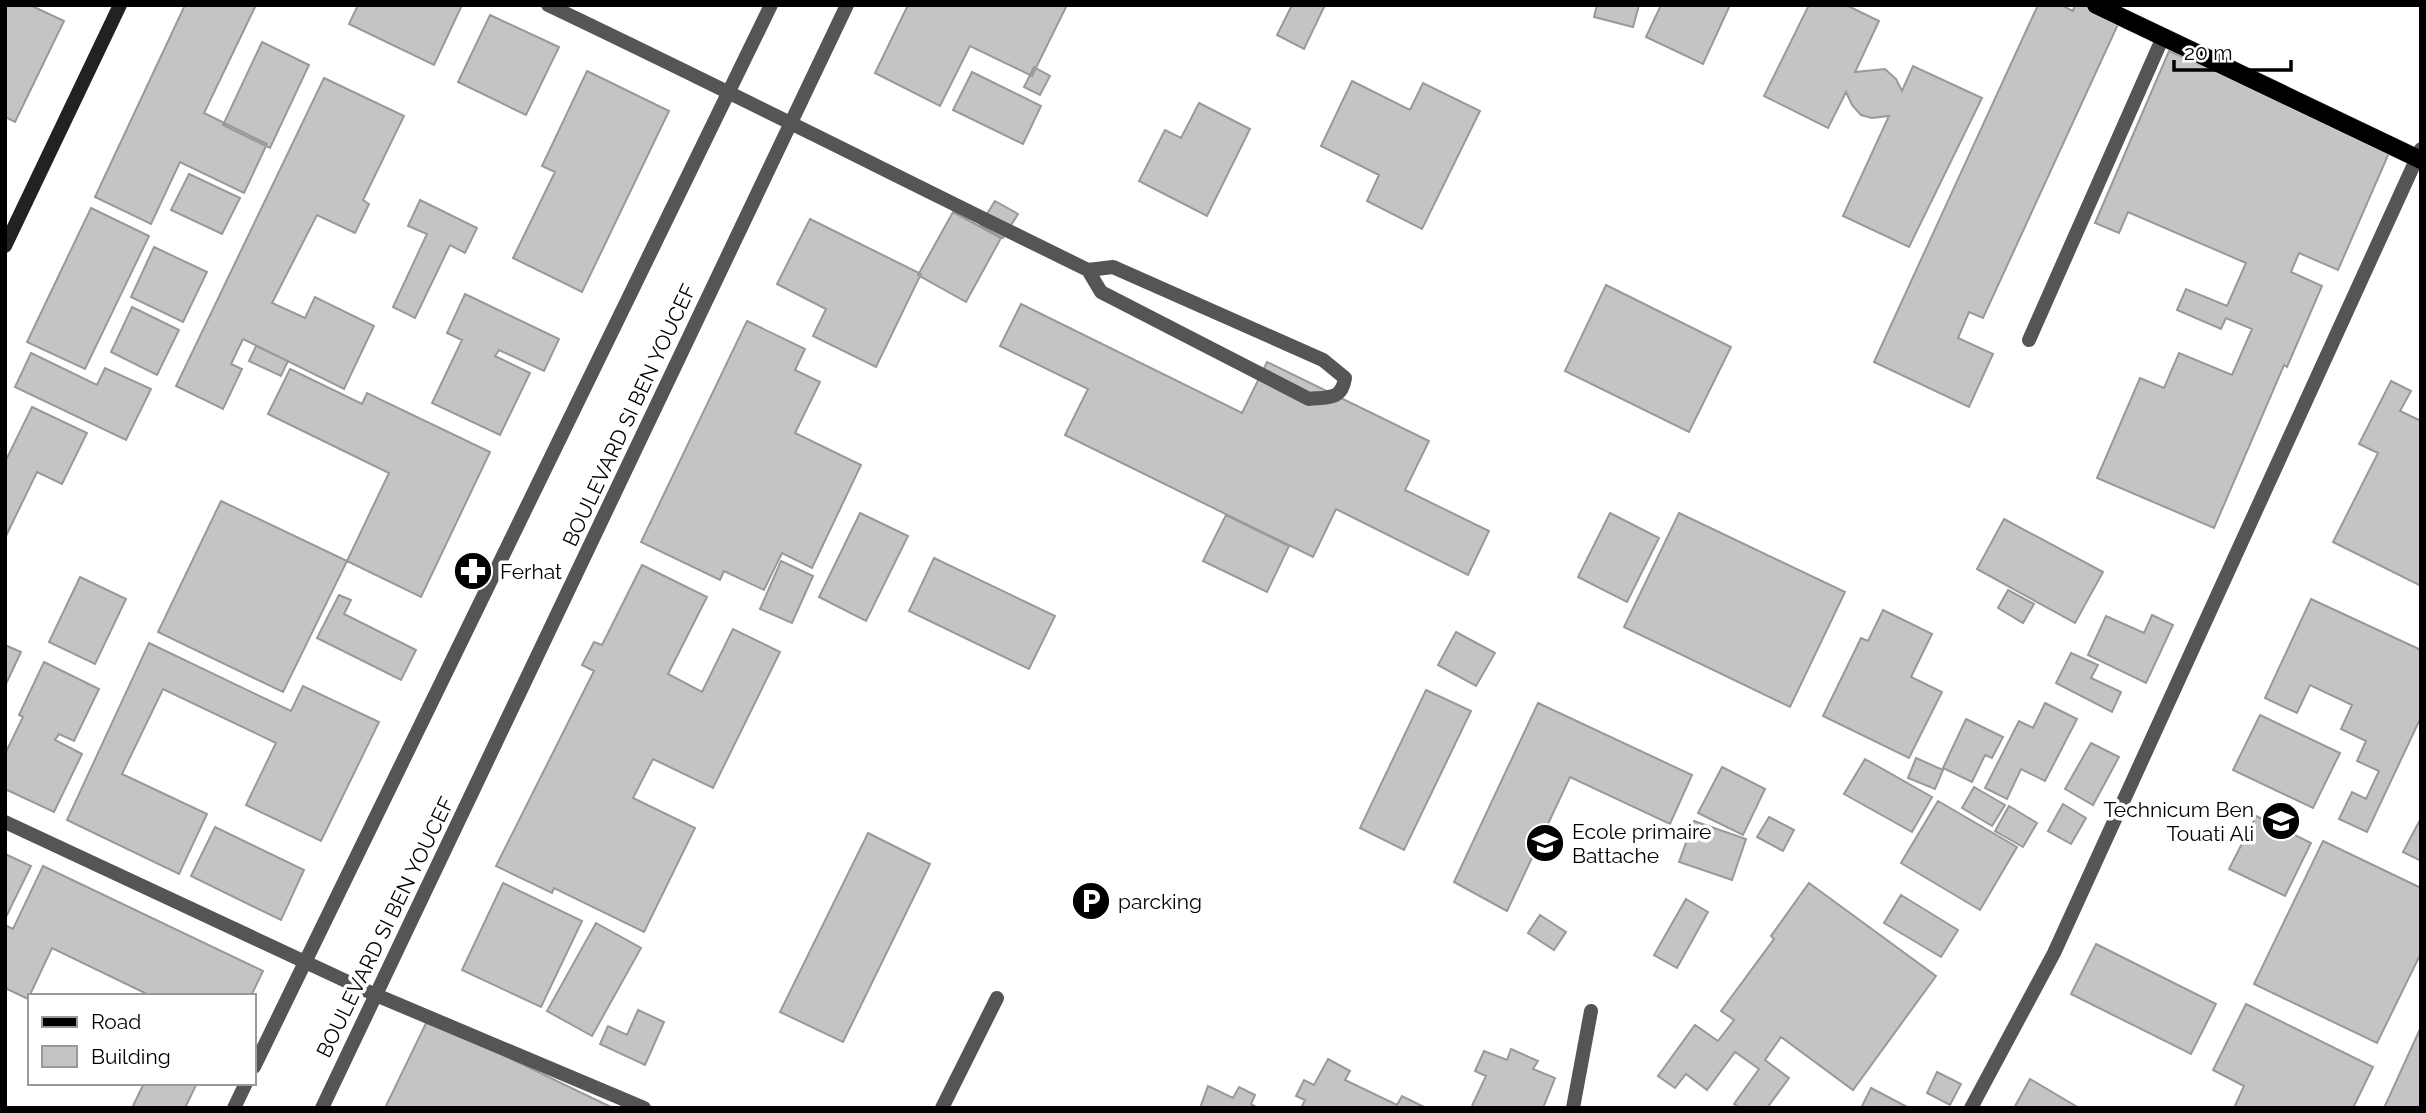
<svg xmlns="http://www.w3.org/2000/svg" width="2426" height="1113" font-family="Raleway,sans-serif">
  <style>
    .building { fill: #c4c4c4; stroke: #999; stroke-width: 2 }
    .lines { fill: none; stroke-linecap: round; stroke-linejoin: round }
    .primary-casing { stroke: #dbdbdb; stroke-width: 19 }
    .lane { stroke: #555; stroke-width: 14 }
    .street { stroke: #555; stroke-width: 14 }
    .secondary { stroke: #222; stroke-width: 14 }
    .primary { stroke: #000; stroke-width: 18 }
    .labels { text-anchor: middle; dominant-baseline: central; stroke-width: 7; stroke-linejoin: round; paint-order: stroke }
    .street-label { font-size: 21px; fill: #000; stroke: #fff }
    .poi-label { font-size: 21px; fill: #000; stroke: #fff; text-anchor: start }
  </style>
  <rect width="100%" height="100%" fill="#fff"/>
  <!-- building -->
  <path class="building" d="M5,5h25l34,16 -49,101 -10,-5z
    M185,5h71l-52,108 63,31 -23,49 -64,-31 -29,62 -56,-27z
    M358,5h104l-28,60 -85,-41z
    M908,5h159l-35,71 -62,-30 -30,60 -65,-33z
    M1292,5h33l-21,44 -27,-14z
    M1597,5h42l-6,22 -39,-10z
    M1661,5h69l-27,59 -57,-27z
    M1809,5h37l33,16 -24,51 30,-3 11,10 6,12 11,-25 69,32 -73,149 -66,-31 46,-100 -17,2 -11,-3 -9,-10 -6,-13 -18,36 -64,-32z
    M2038,5h23l12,6 2,-6h13l32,15 -137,298 -14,-6 -11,26 35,16 -24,53 -95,-45z
    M490,15l69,32 -33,68 -68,-33z
    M262,42l47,23 -39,83 -47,-23z
    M2169,51l223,95 -54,124 -39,-17 -8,19 31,14 -35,81 -3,-2 -70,163 -117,-50 43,-100 24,10 15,-35 53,22 20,-46 -26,-11 -5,11 -44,-19 9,-21 41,17 19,-43 -118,-51 -9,21 -24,-10z
    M1034,67l16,9 -10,19 -16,-8z
    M587,71l82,40 -87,181 -69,-34 42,-86 -13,-6z
    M972,72l69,34 -18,38 -70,-34z
    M324,78l80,38 -41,84 6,4 -14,29 -38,-18 -45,88 33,15 10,-21 59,29 -30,63 -101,-50 -12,25 11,5 -19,40 -47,-23z
    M1352,81l58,29 13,-27 57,28 -58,118 -55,-28 12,-26 -58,-29z
    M1199,103l51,26 -43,87 -68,-35 26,-51 16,8z
    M189,174l51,24 -18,36 -51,-24z
    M420,200l57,28 -12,25 -15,-8 -35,73 -22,-11 34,-73 -19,-8z
    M995,201l23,13 -15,24 -23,-13z
    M91,208l58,28 -64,133 -58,-27z
    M953,212l48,26 -35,64 -48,-27z
    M810,219l111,55 -45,93 -63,-31 13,-27 -49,-25z
    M154,247l53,25 -24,50 -52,-25z
    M1606,285l125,62 -42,85 -124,-61z
    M465,294l94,45 -15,32 -45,-21 -4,6 35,17 -30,62 -68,-32 30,-63 -15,-7z
    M1021,304l221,109 25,-51 162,79 -24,49 84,41 -21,44 -132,-66 -23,48 -248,-122 23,-46 -88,-43z
    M132,307l47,23 -22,45 -46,-23z
    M747,321l58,28 -10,21 25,12 -25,51 66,32 -49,103 -30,-15 -18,37 -40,-19 -4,9 -79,-38z
    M256,346l32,15 -7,15 -32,-15z
    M31,353l66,32 8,-17 46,21 -25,51 -111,-53z
    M290,369l72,35 5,-11 123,59 -69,145 -74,-36 42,-88 -121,-59z
    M2391,381l20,10 -11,20 21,10v165l-88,-44 45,-89 -19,-9z
    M32,407l55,26 -25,51 -25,-12 -32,66v-81l2,1z
    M221,501l126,60 -64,131 -125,-60z
    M860,513l48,23 -42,85 -47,-24z
    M1610,513l49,25 -32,64 -49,-25z
    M1679,513l166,79 -55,115 -166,-80z
    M1226,515l63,31 -22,46 -64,-31z
    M2004,519l99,53 -28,51 -98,-54z
    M934,558l121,58 -26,53 -120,-58z
    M781,561l32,15 -21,47 -32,-14z
    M642,565l65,32 -39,77 34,18 31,-63 47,23 -67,136 -60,-29 -20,39 62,30 -51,104 -90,-44 -2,5 -56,-27 98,-195 -12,-6 12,-23 8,3z
    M80,577l46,22 -31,65 -46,-22z
    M2008,590l26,14 -11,19 -25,-15z
    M339,595l12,5 -7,14 72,36 -15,30 -84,-42z
    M2311,599l110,51v67l-54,115 -28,-13 13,-27 14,7 13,-28 -22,-10 9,-20 -25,-12 11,-24 -42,-20 -13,28 -32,-15z
    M1883,610l49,24 -21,43 31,15 -33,66 -86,-42 38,-78 7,3z
    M2152,615l21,10 -27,58 -58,-28 18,-39 38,17z
    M1456,632l39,21 -19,33 -38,-21z
    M149,643l142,68 12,-25 76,36 -58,119 -75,-36 30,-62 -113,-54 -41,85 85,40 -28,60 -112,-54z
    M5,645l16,7 -16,34z
    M2071,653l27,12 -7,13 30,14 -9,20 -56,-29z
    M44,662l55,27 -25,52 -15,-7 -4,6 27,14 -28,58 -49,-23v-35l18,-37 -4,-2z
    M1426,690l45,21 -67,139 -44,-22z
    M1538,703l154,72 -22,49 -100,-47 -63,134 -53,-29z
    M2045,703l32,16 -32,62 -24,-12 -14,30 -22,-11 34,-67 14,7z
    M2260,715l80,38 -27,55 -80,-38z
    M1966,719l37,18 -11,21 -7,-3 -13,27 -29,-14z
    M2091,743l28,14 -26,48 -28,-16z
    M1916,758l27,12 -8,19 -27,-11z
    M1865,759l67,38 -20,35 -68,-38z
    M1722,767l43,22 -22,46 -45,-22z
    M1974,787l31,18 -13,21 -30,-18z
    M1938,801l79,46 -37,63 -79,-47z
    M2063,804l23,14 -15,26 -23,-13z
    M2009,806l28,17 -14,24 -28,-16z
    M2256,816l55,27 -26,53 -56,-27z
    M1769,817l25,13 -11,21 -26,-14z
    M2421,818v43l-18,-9z
    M1694,821l52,18 -14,41 -53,-18z
    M215,827l89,43 -23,50 -90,-44z
    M868,833l62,31 -87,178 -63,-30z
    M2323,841l98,47v65l-44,90 -123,-59z
    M5,854l26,12 -26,53z
    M43,866l220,105 -12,25h-100l-99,-48 -24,51 -23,-11v-63l8,4z
    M503,883l79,38 -41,86 -79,-37z
    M1809,883l127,93 -83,114 -72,-53 -16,23 24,18 -22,30h-27l-6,-4 25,-35 -24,-17 -28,38 -21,-16 -11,14 -17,-12 37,-51 23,16 16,-21 -13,-9 53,-72 -3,-3z
    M1901,895l57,35 -17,27 -57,-34z
    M1686,899l22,13 -31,56 -23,-13z
    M1540,915l26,17 -12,18 -26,-17z
    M596,923l45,25 -49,88 -45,-25z
    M2096,944l120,60 -25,50 -120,-60z
    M2246,1004l127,63 -20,41h-119l10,-22 -31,-16z
    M638,1010l26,12 -19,43 -45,-21 8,-18 19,9z
    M428,1019l185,89h-228z
    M2421,1027v81h-37z
    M1511,1049l27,12 -5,8 22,9 -12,30h-72l15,-32 -11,-5 9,-20 23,9z
    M1328,1059l22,12 -5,9 52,25 5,-9 22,11 -123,1 4,-8 -9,-4 8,-16 10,5z
    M1937,1072l24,12 -11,21 -23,-12z
    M2030,1079l49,29h-65z
    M144,1083h53l-12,25h-53z
    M1208,1086l25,12 6,-11 16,8 -4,9 7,4h-58z
    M1871,1088l38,20h-48z"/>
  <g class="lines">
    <!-- primary casing -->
    <g class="primary-casing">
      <path id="primary" d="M2096,5l325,155"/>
    </g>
    <!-- lane -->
    <path class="lane" d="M2029,340l134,-303"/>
    <!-- street -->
    <path class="street" d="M548,5c181,86 360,177 540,265l13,22 208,107c19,-2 33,1 36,-21l-22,-18 -210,-93 -25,3
      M5,822l371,173 268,113
      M254,1067l517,-1062
      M234,1108l12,-25
      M322,1108l525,-1103
      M942,1108l55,-110
      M1573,1108l18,-97
      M1971,1108l83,-155 367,-804"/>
    <!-- secondary -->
    <path class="secondary" d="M5,246l115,-241"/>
    <!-- primary -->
    <use href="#primary" class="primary"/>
  </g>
  <!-- icons -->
  <defs>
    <g id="pharmacy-disc" transform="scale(2.0125)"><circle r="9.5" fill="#000" stroke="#fff"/><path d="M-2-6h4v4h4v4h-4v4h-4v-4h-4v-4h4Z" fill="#fff"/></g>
    <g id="school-disc" transform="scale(2.0125)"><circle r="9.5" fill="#000" stroke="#fff"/><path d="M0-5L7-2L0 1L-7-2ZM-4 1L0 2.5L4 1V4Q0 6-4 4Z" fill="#fff"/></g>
    <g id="parking-disc" transform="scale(2.0125)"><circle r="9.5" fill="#000" stroke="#fff"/><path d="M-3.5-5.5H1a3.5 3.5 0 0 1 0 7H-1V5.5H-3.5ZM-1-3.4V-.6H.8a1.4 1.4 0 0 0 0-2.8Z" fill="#fff"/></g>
  </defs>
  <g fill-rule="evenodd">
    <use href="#pharmacy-disc" x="473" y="571"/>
    <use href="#school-disc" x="2281" y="821"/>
    <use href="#school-disc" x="1545" y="843"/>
    <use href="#parking-disc" x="1091" y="901"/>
  </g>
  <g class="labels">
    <!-- street labels -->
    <g class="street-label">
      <text transform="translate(629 415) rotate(-65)">BOULEVARD SI BEN YOUCEF</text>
      <text transform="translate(385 927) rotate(-64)">BOULEVARD SI BEN YOUCEF</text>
    </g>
    <!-- poi labels -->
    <g class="poi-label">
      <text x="500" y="571">Ferhat</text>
      <text x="2254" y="809" text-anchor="end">Technicum Ben<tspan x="2254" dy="24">Touati Ali</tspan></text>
      <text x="1572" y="831">Ecole primaire<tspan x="1572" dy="24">Battache</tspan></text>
      <text x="1118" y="901">parcking</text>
    </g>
  </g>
  <!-- border -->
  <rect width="2426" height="1113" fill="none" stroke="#000000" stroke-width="14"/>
  <!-- legend -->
  <rect x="28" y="994" width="228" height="91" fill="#ffffff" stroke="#999999" stroke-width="2"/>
  <rect x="42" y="1017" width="35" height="10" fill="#000000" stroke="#999999" stroke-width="2"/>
  <text x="91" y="1029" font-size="21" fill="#000000">Road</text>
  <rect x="42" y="1046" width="35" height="21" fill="#c4c4c4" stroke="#999999" stroke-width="2"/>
  <text x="91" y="1064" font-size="21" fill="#000000">Building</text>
  <!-- scale -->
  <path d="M2174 60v10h117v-10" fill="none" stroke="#000000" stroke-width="3.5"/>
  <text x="2184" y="60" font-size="21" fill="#000000" stroke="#ffffff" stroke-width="5" paint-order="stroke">20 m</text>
</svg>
